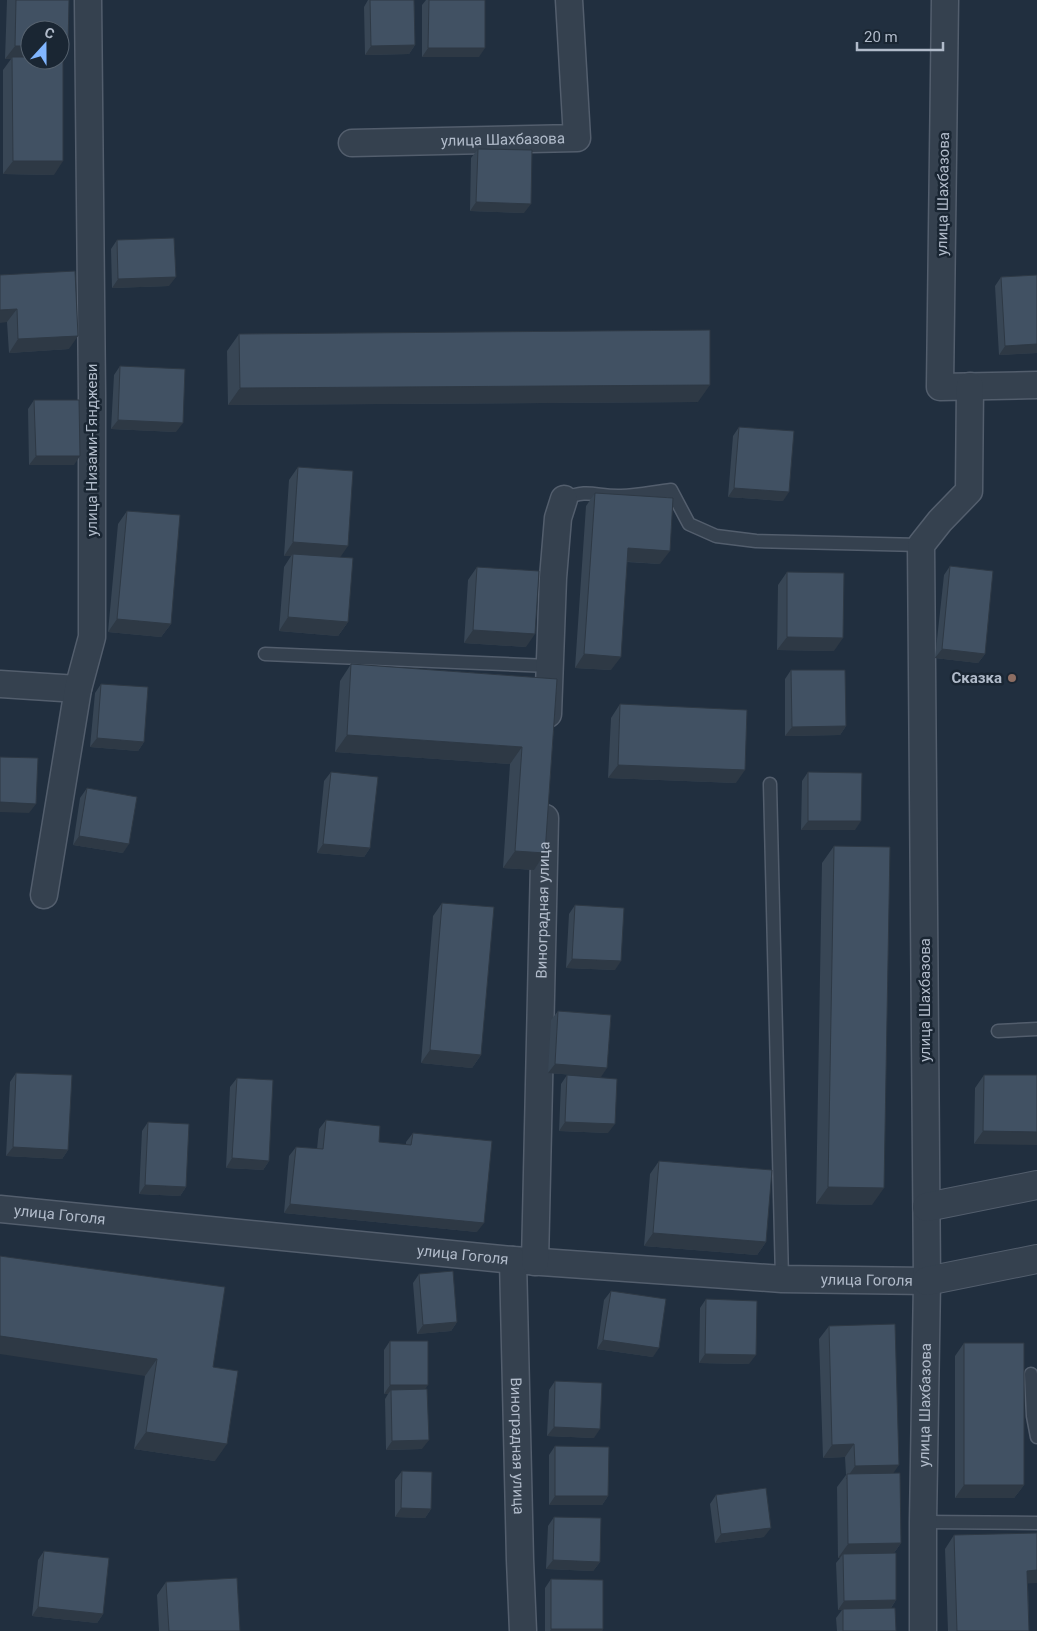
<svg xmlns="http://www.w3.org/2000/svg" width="1037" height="1631" font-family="Roboto,sans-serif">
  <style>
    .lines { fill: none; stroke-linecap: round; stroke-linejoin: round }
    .service-casing { stroke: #535e6d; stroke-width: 15 }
    .minor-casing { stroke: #535e6d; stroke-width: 29 }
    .tertiary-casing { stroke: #535e6d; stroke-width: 30 }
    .service { stroke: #35414f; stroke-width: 12 }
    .minor { stroke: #35414f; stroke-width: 26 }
    .tertiary { stroke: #35414f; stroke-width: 28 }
    .wall { fill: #384655 }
    .shaded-wall { fill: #2e3945 }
    .building { fill: #415163; stroke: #2e3945 }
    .education-dot { fill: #8d6e63; stroke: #1a2633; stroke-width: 2 }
    .labels { text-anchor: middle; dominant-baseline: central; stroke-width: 5; stroke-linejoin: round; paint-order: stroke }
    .street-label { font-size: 15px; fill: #b1bbca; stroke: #1a2633 }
    .poi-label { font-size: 15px; font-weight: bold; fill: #b1bbca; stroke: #1a2633; text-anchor: end }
  </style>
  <rect width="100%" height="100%" fill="#212f3f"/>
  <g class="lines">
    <!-- service casing -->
    <g class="service-casing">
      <path id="service" d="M564,499c24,-11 33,-2 57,-3 16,0 33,-4 50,-6l18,34 27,12 40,5 165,4
        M265,654l284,12
        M770,784l12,495
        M998,1031l39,-2
        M1031,1374l2,42 4,21
        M923,1522l114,1"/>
    </g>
    <!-- minor casing -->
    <g class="minor-casing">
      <g id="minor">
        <path d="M945,0l-5,387 97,-2"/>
        <path id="s1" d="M352,143l225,-5 -8,-138"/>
        <path d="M0,684l78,5"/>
        <path d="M548,714l5,-136 5,-60 6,-19"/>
        <path d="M44,895l34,-206 14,-52v-242l-4,-395"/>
        <path id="s2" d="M0,1209l513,51 269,19 145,2"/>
        <path id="s3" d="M513,1260l7,300 3,71"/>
        <path id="s4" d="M535,1262l10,-444"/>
        <path id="s5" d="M923,1631v-109l4,-241 -6,-736 19,-24 29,-30 1,-105"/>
      </g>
    </g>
    <!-- tertiary casing -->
    <g class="tertiary-casing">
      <path id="tertiary" d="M927,1207l110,-22
        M927,1281l110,-22"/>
    </g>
    <!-- service -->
    <use href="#service" class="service"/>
    <!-- minor -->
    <use href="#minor" class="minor"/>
    <!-- tertiary -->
    <use href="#tertiary" class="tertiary"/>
  </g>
  <!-- wall -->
  <path class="wall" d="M7,0h62l-8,57 -7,118 -51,-1v-104l8,-11h-6z
    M368,0h46l1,45 -6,9 -44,1 -1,-48z
    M426,0h59l-6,57h-57v-52z
    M478,149l46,64 -54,-2 1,-53z
    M117,240l52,46 -57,2 -1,-39z
    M0,275l69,74 -60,4 -2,-31z
    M1037,275v78l-38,2 -4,-69 6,-9z
    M239,334l459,68 -470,3 -1,-54z
    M120,366l56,66 -65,-3 3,-54z
    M34,400l40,65h-45l-1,-56z
    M739,427l44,74 -55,-4 5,-61z
    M298,467l42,90 8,65 -10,14 -59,-5 5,-64 7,-11h-7l5,-76z
    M595,493l65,71 -33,-2 -16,108 -36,-2 11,-162z
    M127,511l44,113 -10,13 -53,-5 10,-108z
    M950,566l35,88 -7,9 -43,-5 9,-83z
    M477,567l49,80 -62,-4 4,-63z
    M787,572l47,79 -57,-1 1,-65z
    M351,664l206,15 -12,174 -11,17 -31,-2 7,-104 -175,-12 5,-71z
    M791,670l55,56 -6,9 -55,1v-57z
    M101,684l43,58 -6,9 -48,-4 5,-54z
    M620,704l116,79 -128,-5 3,-60z
    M331,772l39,76 -6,9 -47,-4 7,-72z
    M808,772l47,58h-54l1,-49z
    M87,788l36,65 -50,-8 7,-47z
    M834,846l38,359 -56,-1 6,-341z
    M442,903l39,152 -9,13 -51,-5 12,-147z
    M575,905l40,65 -49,-2 3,-54z
    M558,1011l43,66 -53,-4 3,-53z
    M16,1073l52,77 -6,9 -56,-3 4,-74z
    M567,1075l41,58 -49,-2 2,-47z
    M984,1075h53l-63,69 1,-56z
    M237,1078l32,83 -6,9 -37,-2 4,-81z
    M326,1120l53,22 27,3v-3l7,-9 64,99 -193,-19 5,-57 7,-9 21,2 2,-20z
    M148,1122l38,65 -6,9 -41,-2 3,-63z
    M659,1161l107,81 -9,13 -113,-9 6,-72z
    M0,1256l213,111 2,94 -81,-12 11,-73z
    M419,1274l38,48 -6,9 -34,3 -4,-51z
    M611,1291l42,66 -56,-8 7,-49z
    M706,1299l43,65 -50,-1 1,-55z
    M829,1326l64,147 8,70 -7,10 2,47 -5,8 5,23h-59l-1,-13 6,-8h-4l-2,-47 4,-5h-2l-1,-71 9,-12 -1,-18 -22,1 -4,-119z
    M390,1341l35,48 -3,60 -36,1 -1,-51 3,-5h-4v-44z
    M964,1343l60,142 -10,13h-59v-142z
    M555,1381l39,57 -47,-2 2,-46z
    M555,1446l53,50 -6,9h-53v-50z
    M402,1471l29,38 -6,9 -30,-1v-37z
    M716,1495l48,42 -49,6 -5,-39z
    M554,1517l46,45 -7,9 -47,-2 2,-43z
    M954,1535l74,49 1,47h-81l-3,-82z
    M44,1551l59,63 -6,9 -65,-7 6,-56z
    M551,1579l52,50 -1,2h-57v-43z
    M166,1582l74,49h-81l-2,-36z"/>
  <!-- shaded-wall -->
  <path class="shaded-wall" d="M415,45l-6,9 -44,1 6,-9z
    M15,46h15v14l-18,-3 -1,2h-6z
    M60,47h8l-8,11z
    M428,48h57l-6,9h-57z
    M13,161h50l-9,14 -51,-1z
    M476,202l55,2 -7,9 -54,-2z
    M176,277l-7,9 -57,2 6,-9z
    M17,309l-10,13 -7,1v-13z
    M78,336l-9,13 -60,4 9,-14z
    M1037,344v9l-38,2 6,-9z
    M710,385l-12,17 -470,3 12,-17z
    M118,420l65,3 -7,9 -65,-3z
    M36,456h44l-6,9h-45z
    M734,488l55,4 -6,9 -55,-4z
    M293,542l55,4 -9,13 -46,-5 -2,2h-7z
    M628,548l42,3 -10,13 -41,-3z
    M288,617l60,5 -10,14 -59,-5z
    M117,619l54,5 -10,13 -53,-5z
    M473,630l62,4 -9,13 -62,-4z
    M787,637l56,1 -9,13 -57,-1z
    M942,649l43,5 -7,9 -43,-5z
    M584,654l37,3 -10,13 -36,-2z
    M846,726l-6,9 -55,1 7,-9z
    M347,735l175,12 -12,17 -175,-12z
    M97,738l47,4 -6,9 -48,-4z
    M618,765l127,5 -9,13 -128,-5z
    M0,802l36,2 -7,9 -29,-1z
    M808,821h53l-6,9h-54z
    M79,836l50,8 -6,9 -50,-8z
    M323,844l47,4 -6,9 -47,-4z
    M515,851l30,2 -11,17 -31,-2z
    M572,959l49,2 -6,9 -49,-2z
    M430,1050l51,5 -9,13 -51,-5z
    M555,1064l52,4 -6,9 -53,-4z
    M565,1122l50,2 -7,9 -49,-2z
    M983,1131l54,1v13l-63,-1z
    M13,1147l55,3 -6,9 -56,-3z
    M232,1158l37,3 -6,9 -37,-2z
    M145,1185l41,2 -6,9 -41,-2z
    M828,1187l56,1 -12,17 -56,-1z
    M290,1204l194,19 -7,9 -193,-19z
    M653,1233l113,9 -9,13 -113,-9z
    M457,1322l-6,9 -34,3 6,-9z
    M0,1336l157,23 -12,17 -145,-22z
    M603,1340l56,8 -6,9 -56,-8z
    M705,1354l51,1 -7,9 -50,-1z
    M390,1385h38l-6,9 -31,-4 -3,4h-4z
    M554,1427l46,2 -6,9 -47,-2z
    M146,1432l81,12 -12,17 -81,-12z
    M429,1440l-7,9 -36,1 6,-9z
    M854,1444l-9,13 -22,1 9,-13z
    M899,1465l-9,13 -44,1 9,-13z
    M964,1485h60l-10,13h-59z
    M555,1496h53l-6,9h-53z
    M401,1508l30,1 -6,9 -30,-1z
    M771,1528l-7,9 -49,6 6,-9z
    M901,1543l-10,14 -48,-3 -3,4h-2l10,-14z
    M553,1560l47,2 -7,9 -47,-2z
    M1037,1570v13l-19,1 9,-13z
    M896,1600l-6,9 -52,1 6,-9z
    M38,1607l65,7 -6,9 -65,-7z
    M551,1629h52l-1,2h-52z"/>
  <!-- building -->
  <path class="building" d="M16,0h53l-1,47h-8v-17h-30v16h-15z
    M370,0h44l1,45 -44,1z
    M429,0h56v48h-57z
    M12,57h18v3h30v-3h3v104h-50z
    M478,149l54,1 -1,54 -55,-2z
    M174,238l2,39 -58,2 -1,-39z
    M75,271l3,65 -60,3 -1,-30 -17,1v-35z
    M1037,275v69l-32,2 -4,-69z
    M710,330v55l-470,3 -1,-54z
    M120,366l65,3 -2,54 -65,-3z
    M34,400h45l1,56h-44z
    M739,427l55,4 -5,61 -55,-4z
    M298,467l55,4 -5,75 -55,-4z
    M595,493l78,5 -3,53 -42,-3 -7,109 -37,-3z
    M127,511l53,4 -9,109 -54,-5z
    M293,554l60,4 -5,64 -60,-5z
    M950,566l43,5 -8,83 -43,-5z
    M477,567l62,4 -4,63 -62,-4z
    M787,572l57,1 -1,65 -56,-1z
    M351,664l206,15 -12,174 -30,-2 7,-104 -175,-12z
    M791,670h54l1,56 -54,1z
    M101,684l47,3 -4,55 -47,-4z
    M620,704l127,6 -2,60 -127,-5z
    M0,757l38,1 -2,46 -36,-2z
    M331,772l47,5 -8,71 -47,-4z
    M808,772l54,1 -1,48h-53z
    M87,788l50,9 -8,47 -50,-8z
    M834,846l56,1 -6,341 -56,-1z
    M442,903l52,4 -13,148 -51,-5z
    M575,905l49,3 -3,53 -49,-2z
    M558,1011l53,4 -4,53 -52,-4z
    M16,1073l56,2 -4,75 -55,-3z
    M567,1075l50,4 -2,45 -50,-2z
    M984,1075h53v57l-54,-1z
    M237,1078l36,2 -4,81 -37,-3z
    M326,1120l54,6 -1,16 32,3 2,-12 79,8 -8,82 -194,-19 6,-57 27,2z
    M148,1122l41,2 -3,63 -41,-2z
    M659,1161l113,9 -6,72 -113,-9z
    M0,1256l225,31 -12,80 25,4 -11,73 -81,-12 11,-73 -157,-23z
    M453,1271l4,51 -34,3 -4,-51z
    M611,1291l55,8 -7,49 -56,-8z
    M706,1299l51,2 -1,54 -51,-1z
    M895,1324l4,141 -44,1 -1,-22 -22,1 -3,-119z
    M390,1341h38v44h-38z
    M964,1343h60v142h-60z
    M555,1381l47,2 -2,46 -46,-2z
    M427,1389l2,51 -37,1 -1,-51z
    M555,1446l54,1 -1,49h-53z
    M402,1471l30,1 -1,37 -30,-1z
    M900,1473l1,70 -53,1 -1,-70z
    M766,1488l5,40 -50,6 -5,-39z
    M554,1517l47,1 -1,44 -47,-2z
    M1037,1533v37l-10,1 2,60h-72l-3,-96z
    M44,1551l65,7 -6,56 -65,-7z
    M896,1553v47l-52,1 -1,-47z
    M237,1578l3,53h-71l-3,-49z
    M551,1579l52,1v49h-52z
    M895,1608l1,23h-53v-22z"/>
  <!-- markers -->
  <circle class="education-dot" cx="1012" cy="678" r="5"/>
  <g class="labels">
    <!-- street labels -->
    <g class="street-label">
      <text stroke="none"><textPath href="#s1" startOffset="151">улица Шахбазова</textPath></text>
      <text transform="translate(943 194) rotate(-89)">улица Шахбазова</text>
      <text transform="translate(92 450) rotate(-90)">улица Низами-Гянджеви</text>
      <text stroke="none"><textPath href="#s4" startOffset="352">Виноградная улица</textPath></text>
      <text transform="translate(925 1000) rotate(-90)">улица Шахбазова</text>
      <text stroke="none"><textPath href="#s2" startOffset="60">улица Гоголя</textPath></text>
      <text stroke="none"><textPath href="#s2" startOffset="465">улица Гоголя</textPath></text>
      <text stroke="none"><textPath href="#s2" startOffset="870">улица Гоголя</textPath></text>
      <text stroke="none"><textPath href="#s5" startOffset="226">улица Шахбазова</textPath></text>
      <text stroke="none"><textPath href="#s3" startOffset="186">Виноградная улица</textPath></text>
    </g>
    <!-- poi labels -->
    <g class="poi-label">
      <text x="1002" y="678">Сказка</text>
    </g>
  </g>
  <!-- north arrow -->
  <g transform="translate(45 45) rotate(21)"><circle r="24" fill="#1a2633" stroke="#56626f"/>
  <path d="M0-4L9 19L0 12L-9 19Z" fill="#81b6ff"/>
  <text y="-8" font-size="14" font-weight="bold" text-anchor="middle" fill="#b1bbca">С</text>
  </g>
  <!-- scale -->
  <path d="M857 42v8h86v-8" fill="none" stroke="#b1bbca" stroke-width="2.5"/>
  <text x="864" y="42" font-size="15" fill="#b1bbca" stroke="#1a2633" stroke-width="4" paint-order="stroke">20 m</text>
</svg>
